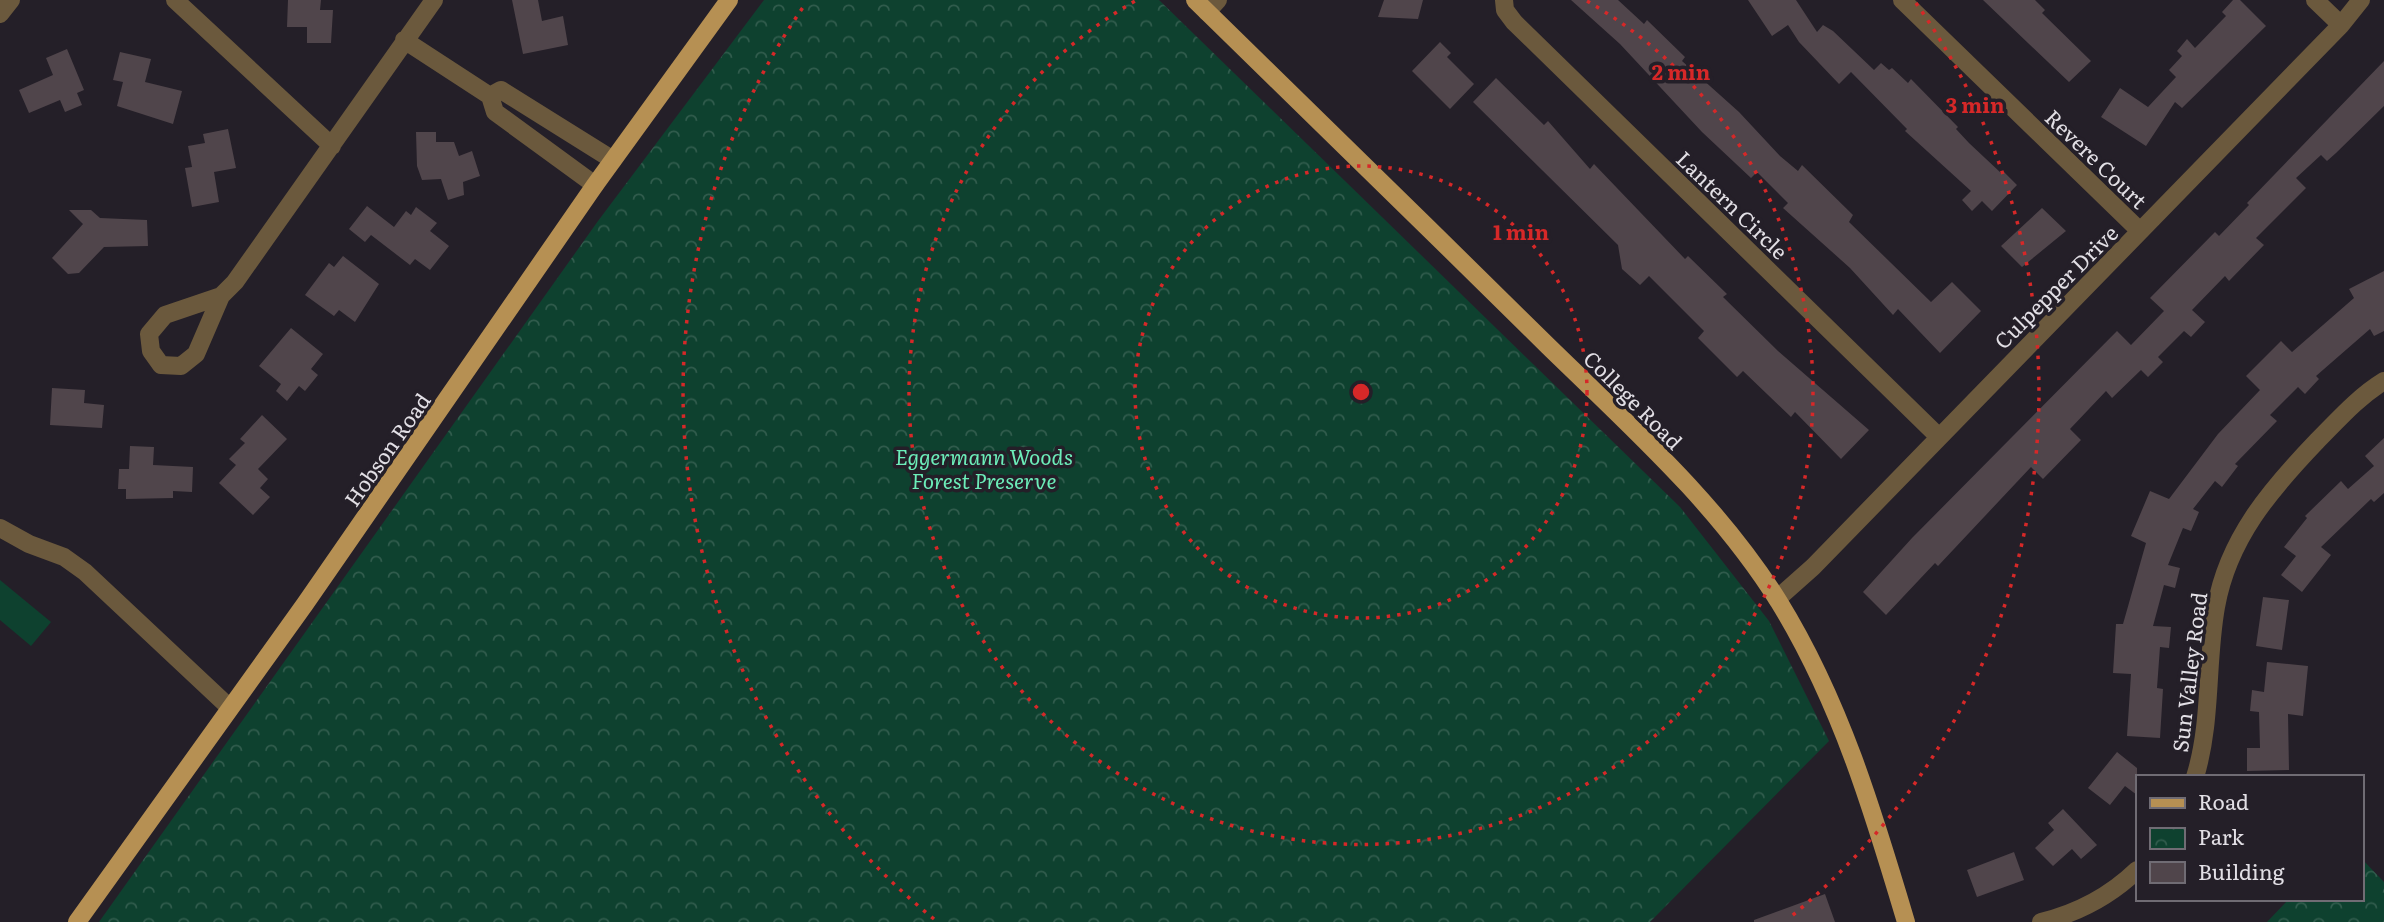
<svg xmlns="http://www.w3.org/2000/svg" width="2384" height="922" font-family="Literata,serif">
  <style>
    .park { fill: url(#park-crowns) }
    .pitch { fill: #0e412f }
    .building { fill: #50454b }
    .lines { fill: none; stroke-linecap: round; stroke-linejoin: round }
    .minor { stroke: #6b593d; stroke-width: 18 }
    .major { stroke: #b69053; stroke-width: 18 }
    .ring { fill: none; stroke: #d62828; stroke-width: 3.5; stroke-dasharray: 3.5 7 }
    .labels { text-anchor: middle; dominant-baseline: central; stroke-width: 7; stroke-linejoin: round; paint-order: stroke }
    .street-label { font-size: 21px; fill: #e2dfe5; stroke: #241f28 }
    .park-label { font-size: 21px; font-style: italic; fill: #6cedb9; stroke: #241f28 }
    .centre { fill: #d62828; stroke: #241f28; stroke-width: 3.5 }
    .ring-label { font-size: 21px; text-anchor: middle; font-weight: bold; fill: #d62828; stroke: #241f28; stroke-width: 7; stroke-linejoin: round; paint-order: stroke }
  </style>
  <defs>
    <pattern id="park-crowns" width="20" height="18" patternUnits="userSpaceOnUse" patternTransform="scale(1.75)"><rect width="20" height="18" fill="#0e412f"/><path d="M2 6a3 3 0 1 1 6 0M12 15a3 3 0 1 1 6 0" fill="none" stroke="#315c4d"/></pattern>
  </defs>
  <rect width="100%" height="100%" fill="#241f28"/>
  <!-- park -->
  <path class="park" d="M764,0h395l521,507 89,114 60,120 -179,181h-1551l499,-701z
    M2361,858l23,24v40h-117l22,-23h72z"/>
  <!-- pitch -->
  <path class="pitch" d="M0,580l51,42 -20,24 -31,-26z"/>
  <!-- building -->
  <path class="building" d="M288,0h33l-1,10h13l-2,33h-24v-16h-20z
    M512,0h26l4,21 21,-5 5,29 -45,9z
    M1384,0h39l-5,19 -40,-2z
    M1571,0h47l26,24 3,-4 38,37 -3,4 57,51 41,44 18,15 4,-6 51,50 -4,7 82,80 21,-20 29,29 -41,42 -42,-44 -5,6 -43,-47 -67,-60 5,-5 -31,-31 -6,6 -49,-46 -82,-88z
    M1748,0h48l21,32 6,-7 10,6 41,39 7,-7 8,7 3,-2 16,15 3,-4 47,48 -2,2 13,14 32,30 2,-2 14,14 -25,26 -10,-10 -10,10 -10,-11 9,-9 -66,-60 2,-2 -56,-57 -12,12 -40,-42 -11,-17 -16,11z
    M1983,0h52l10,10 -3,3 49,48 -22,21z
    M2233,0h7l26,26 -84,82 -7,-6 -29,44 -45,-29 19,-29 28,19 28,-30 -7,-7 13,-14 -5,-5 10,-12 8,9 31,-32 -4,-4z
    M1440,42l11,11 -4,4 27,27 -24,25 -38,-38z
    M67,49l17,41 -7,3 5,12 -17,7 -5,-12 -31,13 -10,-23 34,-15 -7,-17z
    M120,52l31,7 -6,23 37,9 -9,33 -56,-18 6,-24 -10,-2z
    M2384,61v45l-48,47 -9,8 -6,-6 -25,23 10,10 -50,50 8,7 -35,36 -4,-5 -33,34 13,12 -14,15 -7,-6 -26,26 5,5 -15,15 -7,-7 -29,28 -6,-7 -36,38 11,11 -38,39 -12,-12 -93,99 -3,-3 -49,52 -23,-23 49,-54 205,-207 14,14 33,-34 -14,-13 65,-66 4,4 30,-31 -2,-2z
    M1496,78l48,47 4,-4 42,48 4,-5 91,95 3,-3 39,38 -4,3 55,54 91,79 -28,29 -46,-47 -4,5 -48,-46 -6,6 -39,-39 6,-7 -55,-55 -9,9 -18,-16 -4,-24 -145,-143z
    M228,129l8,39 -22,4 5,30 -27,5 -7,-39 7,-1 -4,-21 17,-3 -2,-9z
    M416,132h20v10h18l5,14 13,-5 8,25 -17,6 1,13 -16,5 -7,-21 -19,1 -5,-14z
    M367,206l27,21 12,-16 5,4 5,-8 21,16 -7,8 19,15 -19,24 -15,-11 -5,6 -39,-30 -6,7 -16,-13z
    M2042,208l24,23 -44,36 -21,-21z
    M69,210h22l9,8 47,2 1,26 -44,1 -25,26 -11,1 -16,-16 31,-34z
    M343,256l36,28 -24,38 -16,-12 -5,6 -29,-21 24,-32 5,4z
    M2384,271v60l-10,5 -4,-7 -54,47 3,3 -14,15 -7,-7 -28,28 7,6 -42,43 3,2 -16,21 -7,-6 -22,28 6,3 -8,19 -8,-3 -15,37 12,3 -5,20 -11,-3 -11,41 18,1 -2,21 -9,-1 -3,41 6,1 -3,49 -33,-2 4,-62 -18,-1 3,-49h7l23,-81 -15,-7 19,-45 19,8 49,-65 42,-44 -14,-14 35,-35 11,11 62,-54 -5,-9z
    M291,328l32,26 -12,15 7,6 -13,16 -6,-5 -12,15 -11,-10 5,-7 -22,-18z
    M52,388l33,2 -1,13 20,2 -2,23 -52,-3z
    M262,415l25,24 -29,30 10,10 -8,9 10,9 -17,18 -34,-32 17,-18 -7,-6 16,-16 -5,-4z
    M2384,438v55l-10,9 -3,-3 -50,48 10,8 -29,37 -21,-17 15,-19 -12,-9 23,-29 -2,-2 36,-35 7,8 26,-23 -9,-10z
    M130,446l24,1 -1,18 40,2 -1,25 -19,-1v7l-47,1v-10h-8l1,-20h10z
    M2263,597l26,3 -7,50 -26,-4z
    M2267,662l41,4 -5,50 -15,-2 1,56 -42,1v-23h13l-1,-36 -9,-1 2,-21 12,2z
    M2117,752l20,16v27l-12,-9 -15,19 -22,-17z
    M2063,809l34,36 -16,14 -9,-10 -19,17 -18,-18 19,-18 -6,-7z
    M2014,852l10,28 -47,17 -10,-27z
    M1825,894l10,28h-81v-2z"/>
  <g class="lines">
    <!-- minor -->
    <path class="minor" d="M175,0l157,146
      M1504,0l1,10 9,12 424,414
      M1902,0l238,231
      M2315,0l26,25
      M1207,12l11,-12
      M0,14l11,-14
      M404,40l86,56 5,16 100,73
      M490,96l11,-6 112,70
      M221,296l14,-14 199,-282
      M221,296l-25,58 -15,12 -20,-1 -10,-14 -2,-17 16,-19z
      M0,528l29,16 35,13 21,15 145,136
      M1777,599l36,-32 528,-542 20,-25
      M2195,777c17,-55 11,-114 21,-170 12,-68 54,-117 101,-166 21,-21 41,-44 67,-60
      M2041,922c37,-9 69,-26 96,-52"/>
    <!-- major -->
    <path class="major" d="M1195,0c117,115 236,230 353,346 82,80 170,158 231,256 61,99 94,209 127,320
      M77,922l228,-318 290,-419 134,-185"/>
  </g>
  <!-- distance rings -->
  <g class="ring">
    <circle cx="1361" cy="392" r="226"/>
    <path d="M1587 1A452 452 0 1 1 1135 1"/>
    <path d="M934 919A678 678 0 0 1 806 3M1916 3A678 678 0 0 1 1788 919"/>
  </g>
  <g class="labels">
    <!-- street labels -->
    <g class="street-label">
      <text transform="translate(2097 158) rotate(44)">Revere Court</text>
      <text transform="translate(1733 204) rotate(44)">Lantern Circle</text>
      <text transform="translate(2055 286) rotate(-45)">Culpepper Drive</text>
      <text transform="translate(1634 399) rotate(45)">College Road</text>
      <text transform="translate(386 449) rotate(-55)">Hobson Road</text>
      <text transform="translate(2188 672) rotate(-83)">Sun Valley Road</text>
    </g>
    <!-- park labels -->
    <g class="park-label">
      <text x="984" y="455">Eggermann Woods<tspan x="984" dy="24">Forest Preserve</tspan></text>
    </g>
  </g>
  <circle cx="1361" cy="392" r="10" class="centre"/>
  <g class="ring-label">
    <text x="1681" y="80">2 min</text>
    <text x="1975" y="113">3 min</text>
    <text x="1521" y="240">1 min</text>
  </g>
  <!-- legend -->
  <rect x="2136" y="775" width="228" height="126" fill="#241f28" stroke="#706c74" stroke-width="2"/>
  <rect x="2150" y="798" width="35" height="10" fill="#b69053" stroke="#706c74" stroke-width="2"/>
  <text x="2198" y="810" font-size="21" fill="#e2dfe5">Road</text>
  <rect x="2150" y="828" width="35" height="21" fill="url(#park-crowns)" stroke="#706c74" stroke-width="2"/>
  <text x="2198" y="845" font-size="21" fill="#e2dfe5">Park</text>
  <rect x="2150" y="862" width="35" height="21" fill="#50454b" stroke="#706c74" stroke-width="2"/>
  <text x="2198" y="880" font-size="21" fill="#e2dfe5">Building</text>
</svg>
